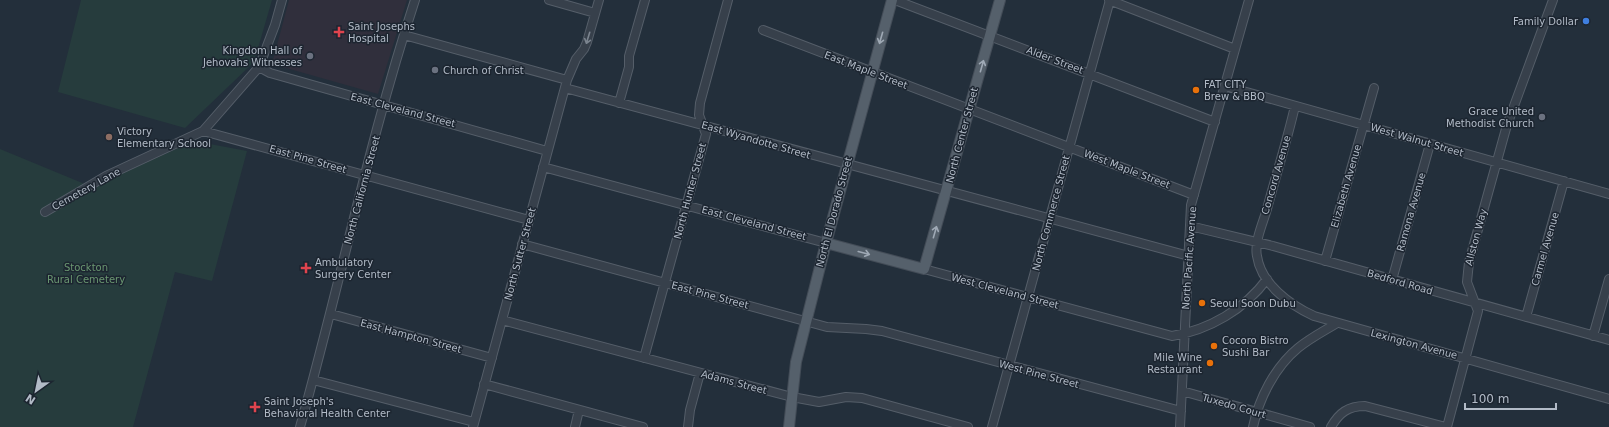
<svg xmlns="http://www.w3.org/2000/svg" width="1609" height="427" font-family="'DejaVu Sans',sans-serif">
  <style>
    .medical { fill: #302f3c }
    .green { fill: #263c3d }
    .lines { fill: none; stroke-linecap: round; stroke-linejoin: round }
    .minor-casing { stroke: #555e69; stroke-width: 10 }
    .major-casing { stroke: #434c57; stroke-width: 12 }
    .minor { stroke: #37404b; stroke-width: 8 }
    .major { stroke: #55606b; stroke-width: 10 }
    .oneway { stroke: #7b848f }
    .oneway2 { stroke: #9fa9b5 }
    .shop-dot { fill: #3f7fe0; stroke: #1c2530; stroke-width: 1.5 }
    .health-dot { fill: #e0444e; stroke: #1c2530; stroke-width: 1.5 }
    .worship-dot { fill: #6b7280; stroke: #1c2530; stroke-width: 1.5 }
    .food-dot { fill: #e8710a; stroke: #1c2530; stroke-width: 1.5 }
    .education-dot { fill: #8d6e63; stroke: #1c2530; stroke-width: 1.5 }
    .labels { text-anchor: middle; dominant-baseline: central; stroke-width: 3; stroke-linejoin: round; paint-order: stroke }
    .poi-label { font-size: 10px; fill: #b2bbc7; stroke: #1c2530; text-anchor: start }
    .street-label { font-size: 10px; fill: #b2bbc7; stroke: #1c2530 }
    .park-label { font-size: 10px; fill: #6a9771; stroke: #1c2530 }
  </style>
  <rect width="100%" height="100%" fill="#232f3b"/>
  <!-- medical -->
  <path class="medical" d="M289,0h118l-29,94 -106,-30z"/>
  <!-- green -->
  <path class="green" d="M81,0h191l-18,62 -69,66 -127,-36z
    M194,141l53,10 -35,130 -37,-9 -42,155h-133v-278l92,38z"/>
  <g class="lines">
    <!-- minor casing -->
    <g class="minor-casing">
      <path id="minor" d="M549,0l46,13
        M895,0l320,122
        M1109,0l126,49
        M763,30l431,165
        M404,35l163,45
        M259,67l11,6 277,78
        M1225,86l384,108
        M565,88l624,168
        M619,103l10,-36v-11l16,-56
        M1295,106c-8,35 -19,69 -28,103 -4,14 -13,33 -10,47 4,28 33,49 57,60l295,83
        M203,131l326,89
        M543,167l283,76
        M45,212l61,-36 97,-45 56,-64 16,-42 7,-25
        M1190,226l83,20 336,94
        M522,244l305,83 39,2 16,2 299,80
        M1325,261l49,-173
        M924,269l248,67c37,-6 73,-27 95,-57
        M1392,280l38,-136
        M331,314l161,44
        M1526,317l38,-136
        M502,320l290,77 27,5 27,-5 16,1 106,29
        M1593,336l16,-57
        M644,358l62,-224 -7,-19 1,-12 28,-103
        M313,380l161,42
        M484,384l159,43
        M1182,391l128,36
        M300,427c40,-142 69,-287 115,-427
        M473,427l94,-347 9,-21 8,-10 3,-7 12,-42
        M575,427l4,-17
        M688,427l2,-17 10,-37
        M992,427l118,-427
        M1180,427l11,-222 58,-205
        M1253,427c6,-29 22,-60 45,-79 12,-10 26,-17 39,-25
        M1331,427c8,-14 17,-21 34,-21l81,21
        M1447,427l31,-116 -11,-29 2,-20 38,-137 46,-125"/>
    </g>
    <!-- major casing -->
    <g class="major-casing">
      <path id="major" d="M826,243l98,26 76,-269
        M789,427l7,-65 30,-119 66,-243"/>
    </g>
    <!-- minor -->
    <use href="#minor" class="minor"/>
    <!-- major -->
    <use href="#major" class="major"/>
  </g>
  <!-- one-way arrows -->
  <defs><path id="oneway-shaft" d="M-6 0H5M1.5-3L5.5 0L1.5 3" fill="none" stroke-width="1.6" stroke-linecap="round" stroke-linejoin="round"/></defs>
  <use class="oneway" href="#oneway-shaft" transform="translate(588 38) rotate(107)"/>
  <g class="oneway2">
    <use href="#oneway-shaft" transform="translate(881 38) rotate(106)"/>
    <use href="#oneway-shaft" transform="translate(982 66) rotate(-74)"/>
    <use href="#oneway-shaft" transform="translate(935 232) rotate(-74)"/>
    <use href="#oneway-shaft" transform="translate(864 253) rotate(15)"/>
  </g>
  <!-- markers -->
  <circle class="shop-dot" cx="1586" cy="21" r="4"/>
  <g class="health-dot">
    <path d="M337 26h4v4h4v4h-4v4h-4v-4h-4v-4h4z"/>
    <path d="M304 262h4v4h4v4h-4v4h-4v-4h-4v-4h4z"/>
    <path d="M253 401h4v4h4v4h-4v4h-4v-4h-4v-4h4z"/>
  </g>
  <g class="worship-dot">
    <circle cx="310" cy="56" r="4"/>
    <circle cx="435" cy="70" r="4"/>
    <circle cx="1542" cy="117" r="4"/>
  </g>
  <g class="food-dot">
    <circle cx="1196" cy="90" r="4"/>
    <circle cx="1202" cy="303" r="4"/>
    <circle cx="1214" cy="346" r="4"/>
    <circle cx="1210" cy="363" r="4"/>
  </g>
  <circle class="education-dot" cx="109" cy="137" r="4"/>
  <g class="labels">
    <!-- poi labels -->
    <g class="poi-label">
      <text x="1578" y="21" text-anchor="end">Family Dollar</text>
      <text x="348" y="26">Saint Josephs<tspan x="348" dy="12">Hospital</tspan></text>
      <text x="302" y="50" text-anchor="end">Kingdom Hall of<tspan x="302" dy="12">Jehovahs Witnesses</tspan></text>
      <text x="443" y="70">Church of Christ</text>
      <text x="1204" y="84">FAT CITY<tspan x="1204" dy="12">Brew &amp; BBQ</tspan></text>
      <text x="1534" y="111" text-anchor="end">Grace United<tspan x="1534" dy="12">Methodist Church</tspan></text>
      <text x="117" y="131">Victory<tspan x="117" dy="12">Elementary School</tspan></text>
      <text x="315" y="262">Ambulatory<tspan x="315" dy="12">Surgery Center</tspan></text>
      <text x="1210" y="303">Seoul Soon Dubu</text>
      <text x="1222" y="340">Cocoro Bistro<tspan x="1222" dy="12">Sushi Bar</tspan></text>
      <text x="1202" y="357" text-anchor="end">Mile Wine<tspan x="1202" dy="12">Restaurant</tspan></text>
      <text x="264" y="401">Saint Joseph's<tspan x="264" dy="12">Behavioral Health Center</tspan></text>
    </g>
    <!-- street labels -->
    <g class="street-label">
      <text transform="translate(1055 60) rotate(21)">Alder Street</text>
      <text transform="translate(866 70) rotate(21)">East Maple Street</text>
      <text transform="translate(403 110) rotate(15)">East Cleveland Street</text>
      <text transform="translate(962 135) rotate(-75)">North Center Street</text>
      <text transform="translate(756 140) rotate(16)">East Wyandotte Street</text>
      <text transform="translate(1417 140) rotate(16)">West Walnut Street</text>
      <text transform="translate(308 159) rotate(16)">East Pine Street</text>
      <text transform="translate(1127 169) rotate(21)">West Maple Street</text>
      <text transform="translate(1276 175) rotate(-74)">Concord Avenue</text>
      <text transform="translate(1346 186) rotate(-74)">Elizabeth Avenue</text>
      <text transform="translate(86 189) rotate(-29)">Cemetery Lane</text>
      <text transform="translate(362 190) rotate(-75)">North California Street</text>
      <text transform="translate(690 191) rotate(-75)">North Hunter Street</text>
      <text transform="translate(834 212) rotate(-75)">North El Dorado Street</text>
      <text transform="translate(1411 212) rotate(-74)">Ramona Avenue</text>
      <text transform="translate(1051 213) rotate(-75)">North Commerce Street</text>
      <text transform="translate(754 223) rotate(15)">East Cleveland Street</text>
      <text transform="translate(1476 237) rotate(-75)">Allston Way</text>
      <text transform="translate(1545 249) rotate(-74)">Carmel Avenue</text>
      <text transform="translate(520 254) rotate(-75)">North Sutter Street</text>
      <text transform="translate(1189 258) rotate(-86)">North Pacific Avenue</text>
      <text transform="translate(1400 282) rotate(16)">Bedford Road</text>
      <text transform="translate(1005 291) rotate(15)">West Cleveland Street</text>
      <text transform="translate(710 295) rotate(15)">East Pine Street</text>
      <text transform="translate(411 336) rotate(15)">East Hampton Street</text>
      <text transform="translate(1414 344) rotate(15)">Lexington Avenue</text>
      <text transform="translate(1039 374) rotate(15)">West Pine Street</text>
      <text transform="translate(734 382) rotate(15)">Adams Street</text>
      <text transform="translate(1234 406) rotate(16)">Tuxedo Court</text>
    </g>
    <!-- park labels -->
    <g class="park-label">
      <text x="86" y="267">Stockton<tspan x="86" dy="12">Rural Cemetery</tspan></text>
    </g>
  </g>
  <!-- north arrow -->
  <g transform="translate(36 391) rotate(213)" stroke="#1c2530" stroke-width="3" paint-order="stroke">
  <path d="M0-3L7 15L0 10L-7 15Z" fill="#b2bbc7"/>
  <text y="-6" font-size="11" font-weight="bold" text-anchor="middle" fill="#b2bbc7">N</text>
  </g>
  <!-- scale -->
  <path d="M1465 403v6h91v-6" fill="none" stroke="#b2bbc7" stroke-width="2"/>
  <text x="1471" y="403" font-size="12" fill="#b2bbc7" stroke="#1c2530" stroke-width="3" paint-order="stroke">100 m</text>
</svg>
